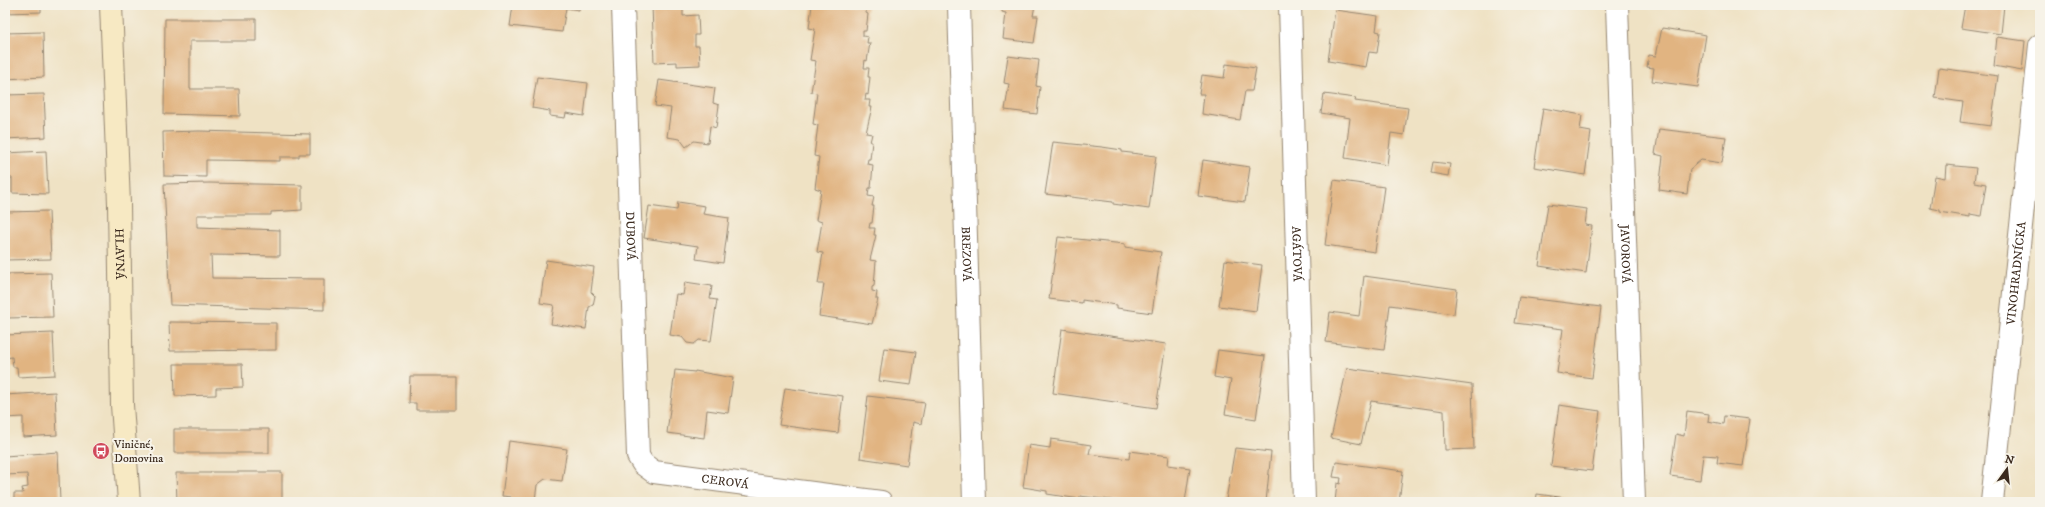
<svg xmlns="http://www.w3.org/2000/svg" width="2045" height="507" font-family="'IM FELL DW Pica',serif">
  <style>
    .building { fill: #e1b481 }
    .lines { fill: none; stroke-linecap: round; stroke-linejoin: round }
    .street-casing { stroke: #958671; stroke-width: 24 }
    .secondary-casing { stroke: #958671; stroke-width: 24 }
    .street { stroke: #fff; stroke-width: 22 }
    .secondary { stroke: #f7e9c3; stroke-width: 22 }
    .labels { text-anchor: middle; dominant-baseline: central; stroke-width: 4; stroke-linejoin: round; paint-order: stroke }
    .street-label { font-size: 12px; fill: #3b2a1e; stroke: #f7f3e8 }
    .poi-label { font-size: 12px; fill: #3b2a1e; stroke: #f7f3e8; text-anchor: start }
  </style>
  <rect width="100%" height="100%" fill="#f7f3e8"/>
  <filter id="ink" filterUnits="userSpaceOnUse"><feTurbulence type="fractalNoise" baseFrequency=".025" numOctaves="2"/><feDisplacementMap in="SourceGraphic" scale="8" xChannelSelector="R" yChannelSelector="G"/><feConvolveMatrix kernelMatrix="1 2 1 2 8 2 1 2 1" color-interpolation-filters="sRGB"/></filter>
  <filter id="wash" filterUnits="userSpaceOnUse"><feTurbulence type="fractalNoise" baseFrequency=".012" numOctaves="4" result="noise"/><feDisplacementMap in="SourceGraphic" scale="16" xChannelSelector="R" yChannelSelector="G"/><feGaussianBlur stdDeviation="0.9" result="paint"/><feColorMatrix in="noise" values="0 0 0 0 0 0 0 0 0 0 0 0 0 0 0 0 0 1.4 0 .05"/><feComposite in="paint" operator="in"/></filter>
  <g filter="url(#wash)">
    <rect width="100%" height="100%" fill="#efe2c4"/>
    <g id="blocks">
      <!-- building -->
      <path class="building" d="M5,5h36v7l-36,1z
        M251,5h64v3h-64z
        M513,5h67l-1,5 -13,-2 -4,24 -52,-6z
        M652,5h31v11l15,-1 1,20h-4v11h4l1,19 -23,1v-4l-23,1z
        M812,5h55l-1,8 2,1 -2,17h-3v5l5,1 -1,6h3l-3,18 -2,-1 -1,8h5l-1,9h2l-2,18 -2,-1 -1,6h5l-1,7h3l-6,26 6,1 -2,8h2l-2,17h-2l-1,5 6,1 -2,23h-2l-1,8 6,1 -2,9h2l-2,17h-2l-1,5h6l-1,7h2l-6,25 6,1 -2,25 -2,1v4l5,1 -1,7h2l-6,25 -53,-8 5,-32h-6l5,-31 -6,-1 5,-30 -6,-2 5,-30 -6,-2 4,-31 -5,-1 4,-31 -5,-1 4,-31 -6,-1 5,-31 -6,-1 5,-31 -6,-1z
        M1003,5h32l-2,11h5l-4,27 -31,-4 3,-26 -4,-1z
        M1965,5h39l-3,29 -40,-6z
        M1335,10l43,6 -2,15 4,1 -3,21 -8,-1 -3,15 -38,-6z
        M165,19h91v22h-66v48h49l1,27 -76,-2z
        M1662,28l44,7 -8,52 -46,-6 2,-13 -7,-1 2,-12 7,1z
        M43,32l1,45 -39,2v-46z
        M1997,37l28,4 -3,30 -28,-5z
        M1008,56l31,4 -3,26 4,1 -3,27 -32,-4 4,-26 -5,-1z
        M1226,64l30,4 -4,23h-7l-5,29 -38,-6 2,-20h-5l3,-19 22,3z
        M1939,68l59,8 -7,50 -31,-4 3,-20 -28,-4z
        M537,77l51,6 -4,33 -18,-3 -1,5 -15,-2v-5l-18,-3z
        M659,80l56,8 -2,15 6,2 -3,23 -6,-2 -2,17 -14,-2 -8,6 -6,-8 -13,-2 4,-29 -16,-2z
        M44,94l2,43 -41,2v-44z
        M1324,94l32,4 -1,3 53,7 -4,27 -13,-2 -4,32 -42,-7 5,-40 -29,-5z
        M1543,108l39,7 -2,15 11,2 -6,43 -51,-8z
        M1659,129l67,8 -4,26 -21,-3 -11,9 -3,25 -28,-4 4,-34 -8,-2z
        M199,131l111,3v20h-11v3h-19v4l-74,-1v17l-42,-1 -1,-44z
        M1053,142l49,5 20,3v2l34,4 -7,53 -36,-5v-2l-68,-8z
        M46,151l2,43 -36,-1v-15h-7v-25z
        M1203,160l47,7 -5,35 -47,-6z
        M1433,162l17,2 -2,12 -17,-3z
        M1946,165l30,3 -2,14 12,2 -5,32 -11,-2v3l-30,-5v-2l-10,-2 5,-32 10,2z
        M1334,180l50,7 -9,65 -50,-7z
        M209,183l93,2v25l-31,2v3h-74v12l83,3v26l-69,-1 1,23 112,1v31l-154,-5 -6,-121z
        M678,202l27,4 -2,8 26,4 -6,45 -27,-4 2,-13 -54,-8 5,-32 28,4z
        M1548,204l39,5 -2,16 7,1 -6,47 -47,-7z
        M49,211l2,48 -46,1v-48z
        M1058,237l67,7v3l36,5 -9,61 -35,-5v-3l-35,-5v3l-33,-4z
        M546,260l48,7 -3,25 4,4 -2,9 -4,2 -3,22 -35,-5 3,-19 -14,-2z
        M1225,260l37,5 -6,46 -37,-5z
        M51,273l2,44 -46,1 -2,-44z
        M1364,276l93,13 -3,25 -64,-9 -6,45 -58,-8 4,-30 29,4z
        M685,282l27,4 -2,13 7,1 -6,41 -12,-1 -5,4 -7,-1 -5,-6 -12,-2 6,-41 7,1z
        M1519,297l82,10 -9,71 -35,-5 6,-44 -48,-6z
        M169,322l107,1v27l-106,1z
        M1062,329l104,15 -10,64 -103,-15z
        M53,333l2,42 -37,2 -1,-10h-4l-1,-10 -7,1v-23z
        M884,348l32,4 -5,33 -32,-4z
        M1218,350l47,6 -9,63 -31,-5 6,-34 -17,-3z
        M174,364h68l1,23 -27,1v7l-41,1z
        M1347,368l125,17 2,64 -29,1 -1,-39 -73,-10 -10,43 -30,-6z
        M675,370l20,2v-1l38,7 -5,35 -21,-3 -3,28 -37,-5z
        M410,376h47v34h-41v-7h-7z
        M785,388l58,8 -5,37 -59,-8z
        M55,392l2,43 -34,2v-20l-18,1v-23z
        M868,396l57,7 -4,21 -8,-2 -6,43 -47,-7z
        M1559,405l41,6 -8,60 -41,-5z
        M1687,411l22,3 -1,7 15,3 1,-8 26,3 -7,47 -26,-3 1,-7 -15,-1 -3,25 -30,-4 6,-42 8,2z
        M174,429h95v24h-95z
        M1051,439l40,6 -2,9 40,5 1,-8 39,5 -1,9 22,3 -5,34h-59l-46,-6v3l-33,-5v-3l-24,-4 6,-42 21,3z
        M509,441l58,8 -5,32 -17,-2 -8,6 -2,15 -9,-1 -1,3h-15l1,-5 -9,-1z
        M1235,448l36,4 -5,50h-28l-12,-2z
        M58,452l2,50h-46v-9h9l-1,-5 6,-1 -1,-13 -22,1v-19z
        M1336,462l67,9 -4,31h-64l2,-19 3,1 1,-6 -8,-1z
        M211,472h71v30h-105l-1,-29h35z
        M1537,494l52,7v1h-53z"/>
    </g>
  </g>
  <g filter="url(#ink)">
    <use href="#blocks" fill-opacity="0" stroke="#958671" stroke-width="1"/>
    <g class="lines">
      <!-- street casing -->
      <g class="street-casing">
        <g id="street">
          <path id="s1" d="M623,5l15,451 5,8 11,8 227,30"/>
          <path id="s2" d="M959,5l15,497"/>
          <path id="s3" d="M1290,5l14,497"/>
          <path id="s4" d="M1617,5l17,497"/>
          <path id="s5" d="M1992,502l48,-457"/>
        </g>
      </g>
      <!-- secondary casing -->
      <g class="secondary-casing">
        <g id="secondary">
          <path id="s6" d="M111,5l8,199 3,201 7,97"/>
        </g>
      </g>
      <!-- street -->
      <use href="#street" class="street"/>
      <!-- secondary -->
      <use href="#secondary" class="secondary"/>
    </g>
  </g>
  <!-- icons -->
  <defs>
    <g id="bus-disc" transform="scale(0.9)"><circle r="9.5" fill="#d1495b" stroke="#f7f3e8"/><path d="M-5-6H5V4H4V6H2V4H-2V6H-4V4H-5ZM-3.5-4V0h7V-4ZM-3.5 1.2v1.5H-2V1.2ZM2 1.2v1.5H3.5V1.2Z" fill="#fff"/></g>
  </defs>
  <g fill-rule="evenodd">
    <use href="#bus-disc" x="101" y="451"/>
  </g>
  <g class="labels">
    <!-- street labels -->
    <g class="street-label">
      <text stroke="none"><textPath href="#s1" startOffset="231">DUBOVÁ</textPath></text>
      <text stroke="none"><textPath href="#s6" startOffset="249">HLAVNÁ</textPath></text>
      <text stroke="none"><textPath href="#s2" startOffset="249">BREZOVÁ</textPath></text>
      <text stroke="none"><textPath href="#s3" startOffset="249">AGÁTOVÁ</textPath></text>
      <text stroke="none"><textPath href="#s4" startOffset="249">JAVOROVÁ</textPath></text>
      <text stroke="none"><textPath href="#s5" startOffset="230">VINOHRADNÍCKA</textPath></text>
      <text stroke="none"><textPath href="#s1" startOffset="546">CEROVÁ</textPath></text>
    </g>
    <!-- poi labels -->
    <g class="poi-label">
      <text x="114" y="444">Viničné,<tspan x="114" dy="14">Domovina</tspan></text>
    </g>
  </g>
  <!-- margin -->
  <rect width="2045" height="507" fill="none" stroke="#f7f3e8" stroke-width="20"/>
  <!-- north arrow -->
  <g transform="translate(2007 469) rotate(15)" stroke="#f7f3e8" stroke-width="3" paint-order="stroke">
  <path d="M0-3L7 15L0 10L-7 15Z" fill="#3b2a1e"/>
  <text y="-6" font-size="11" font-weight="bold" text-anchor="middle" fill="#3b2a1e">N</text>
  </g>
</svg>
